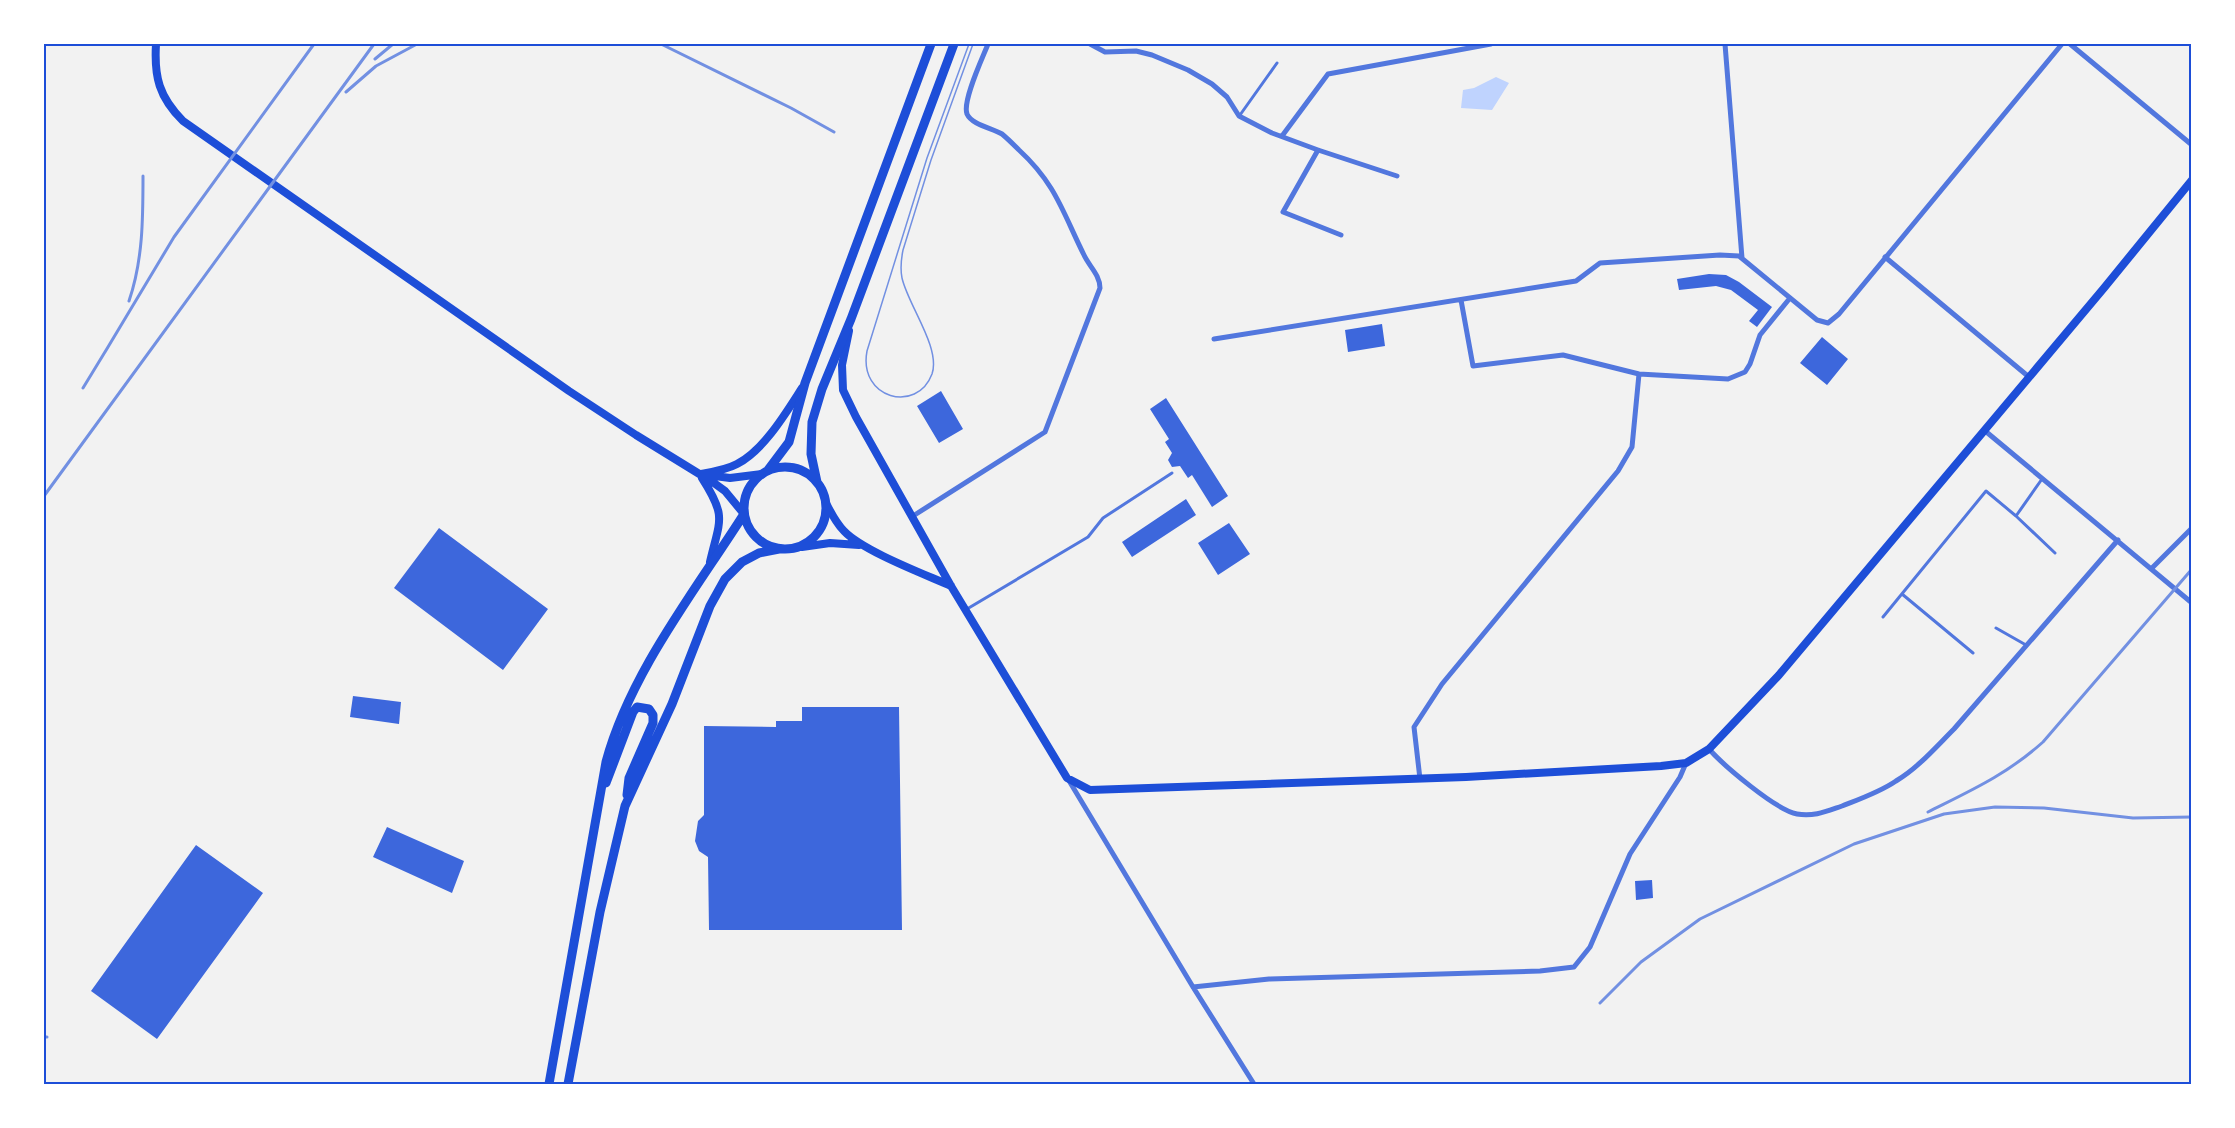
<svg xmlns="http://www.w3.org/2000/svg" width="2235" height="1128" font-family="Raleway,sans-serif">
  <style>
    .water { fill: #bfd3fe }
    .building { fill: #3d67dc }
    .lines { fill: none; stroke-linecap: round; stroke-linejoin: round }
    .service { stroke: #5277de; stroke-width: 3 }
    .minor { stroke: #5277de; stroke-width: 5 }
    .secondary { stroke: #1d4ed8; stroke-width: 8 }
    .primary { stroke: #1d4ed8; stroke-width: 9 }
    .tram { stroke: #7290e2; stroke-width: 1.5 }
    .rail { stroke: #7290e2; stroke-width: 3 }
    .neatline { fill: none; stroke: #1d4ed8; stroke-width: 2 }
  </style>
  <rect width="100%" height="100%" fill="#f2f2f2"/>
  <!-- water -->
  <path class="water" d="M1496,77l13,6 -17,27 -31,-2 2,-18 11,-2z"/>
  <!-- building -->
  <path class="building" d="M1709,274l17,1 13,7 33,25 -15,20 -8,-6 9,-11 -27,-20 -15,-4 -37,4 -2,-11z
    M1382,324l3,22 -37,6 -3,-22z
    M1822,337l26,22 -21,26 -27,-22z
    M941,391l22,38 -24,14 -22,-37z
    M1166,398l62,98 -16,11 -20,-32 -4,3 -8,-12 -8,1 -4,-7 4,-7 -7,-11 4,-3 -19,-30z
    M1186,499l10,16 -64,42 -10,-15z
    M1229,523l21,31 -32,21 -20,-32z
    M439,528l109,81 -45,61 -109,-82z
    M353,696l48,6 -2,22 -49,-7z
    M802,707h97l3,223h-193l-1,-73 -9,-6 -4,-10 3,-20 6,-6v-89l72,1v-6h26z
    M387,827l77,34 -12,32 -79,-36z
    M196,845l67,48 -106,146 -66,-48z
    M1652,880l1,18 -17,2 -1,-19z"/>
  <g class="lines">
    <!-- service -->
    <path class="service" d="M1240,115l37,-52
      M2016,516l26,-37
      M1902,594l71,59
      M967,609l121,-72 15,-19 69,-45
      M1883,617l103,-126 30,25 39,37
      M1996,628l30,17"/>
    <!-- minor -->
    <path class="minor" d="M1090,44l15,8 31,-1 16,4 36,15 24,14 15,13 12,19 33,17 46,17 79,26
      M1725,44l17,214
      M2070,44l122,101
      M1282,136l46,-62 163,-30
      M1318,150l-35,62 58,23
      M1885,257l144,120
      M1461,300l12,66 90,-11 76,19 89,5 17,-7 5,-8 10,-29 30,-37
      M1214,339l362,-58 24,-18 120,-8 19,1 78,64 11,3 11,-9 52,-63 171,-207
      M1984,430l208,173
      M913,516l132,-84 55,-144c0,-13 -11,-22 -16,-33 -21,-42 -28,-71 -65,-105 -5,-5 -11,-11 -17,-16 -10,-6 -30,-9 -35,-20 -5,-13 16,-57 21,-70
      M2152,568l40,-40
      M1709,749c15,17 67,61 88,65 17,3 30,-3 45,-8 18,-7 38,-14 54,-25 22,-13 40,-34 58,-52l164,-189
      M1068,779l125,208 61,97
      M1420,779l-6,-52 28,-43 176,-213 14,-24 7,-73
      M1193,987l76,-8 271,-8 34,-4 16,-20 40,-93 50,-77 6,-14"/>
    <!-- secondary -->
    <path class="secondary" d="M156,44c-2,33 3,53 27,77l386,270 67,44 78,48 11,8 19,23
      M849,331l-7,34 1,25 13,27 95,169 116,192 23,12 376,-13 195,-11 25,-3 23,-14 70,-74 325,-387 88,-108
      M700,474c12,-2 26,-4 37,-10 27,-14 49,-51 65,-76
      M707,475l23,3 32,-4
      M702,478c25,39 18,41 8,84
      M826,503c5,10 10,20 18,28 19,20 80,43 107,55
      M802,547l28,-4 29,2"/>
    <!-- primary -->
    <path class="primary" d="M744 508a41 41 0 1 1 82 0a41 41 0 1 1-82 0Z
      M768,470l21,-28 16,-59 126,-339
      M817,482l-6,-28 1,-32 10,-33 29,-70 103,-275
      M606,783l27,-71 4,-5 12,2 4,6v8l-24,55 -2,17
      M549,1084l57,-322c24,-89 89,-171 138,-248
      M568,1084l32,-172 25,-106 47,-102 38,-98 15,-27 17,-17 17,-9 20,-4"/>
    <!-- tram -->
    <path class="tram" d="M969,44l-42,114 -60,193c-9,48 50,63 65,23 9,-26 -24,-69 -30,-96 -2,-10 -1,-18 1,-28l28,-90 42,-116"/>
    <!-- rail -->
    <path class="rail" d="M661,44l130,64 43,24
      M375,59l18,-15
      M346,92l30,-26 41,-22
      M129,301c14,-41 14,-83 14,-125
      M105,352l69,-115 140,-193
      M83,388l25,-41
      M44,496l330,-452
      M1928,812c44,-22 78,-37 115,-70l149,-173
      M1600,1003l41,-41 59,-43 154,-75 90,-30 51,-7 49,1 89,10 59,-1
      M44,1037h3"/>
  </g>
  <!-- border -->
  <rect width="2235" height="1128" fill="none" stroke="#ffffff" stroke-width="90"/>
  <rect x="45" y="45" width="2145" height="1038" class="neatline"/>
</svg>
